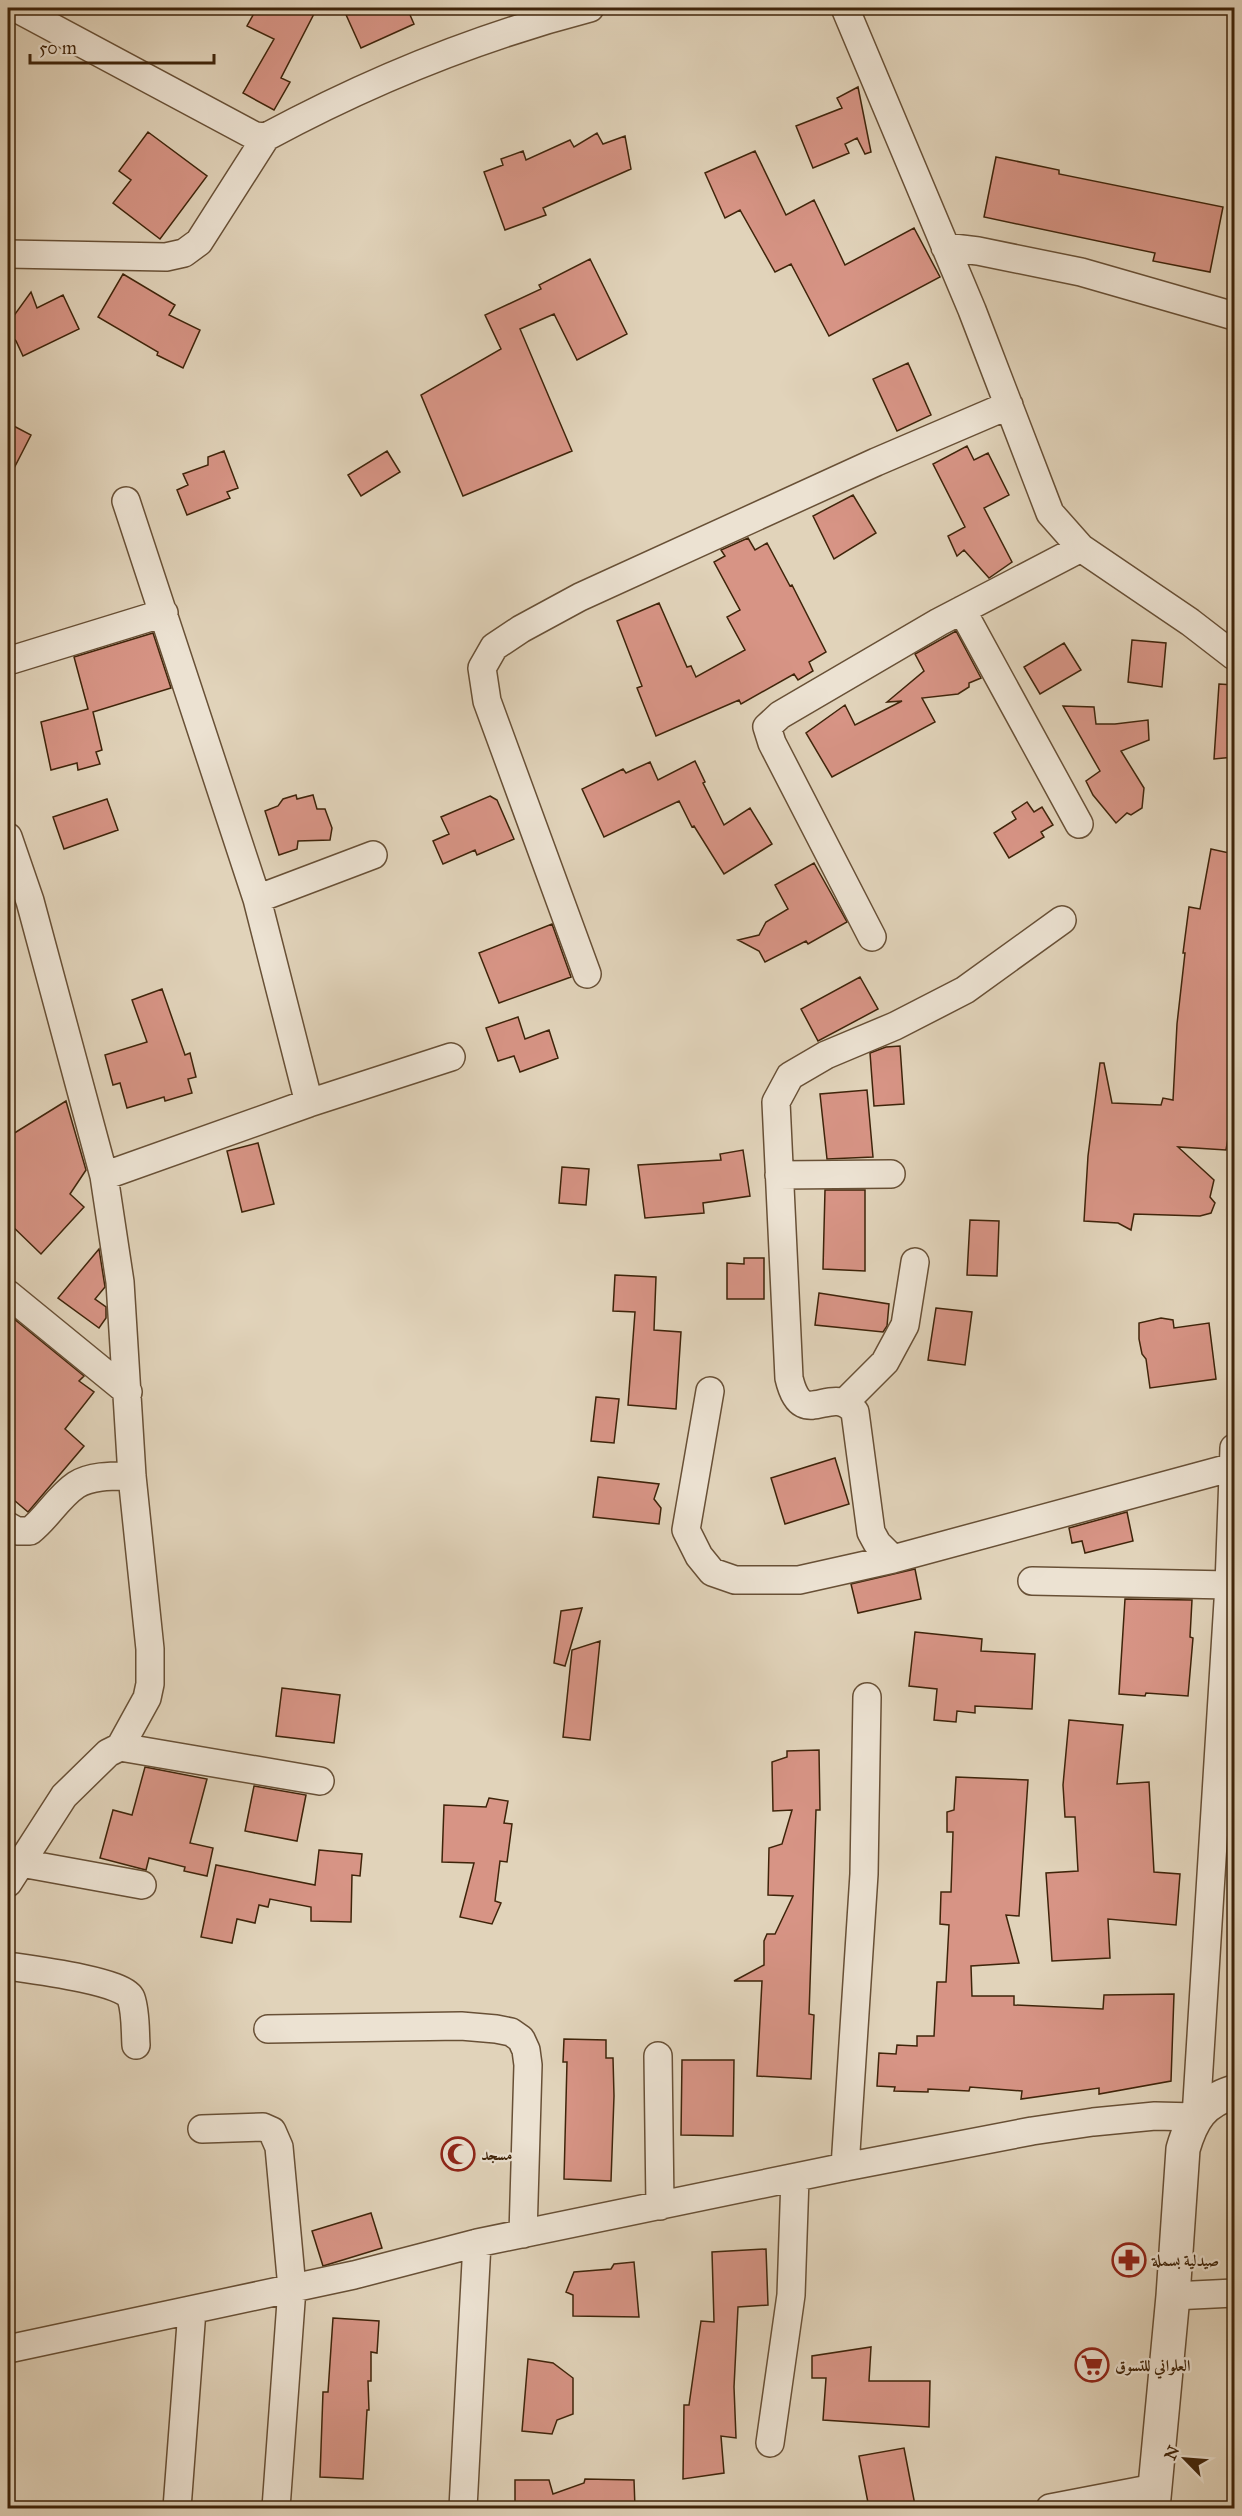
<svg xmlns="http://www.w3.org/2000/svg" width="1242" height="2516" font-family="'IM FELL Great Primer',Amiri,serif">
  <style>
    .building { fill: #d79485; stroke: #3f240a; stroke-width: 1.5 }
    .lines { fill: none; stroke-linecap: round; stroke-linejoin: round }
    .minor-casing { stroke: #685036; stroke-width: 30 }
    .tertiary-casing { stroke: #685036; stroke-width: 36 }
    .minor { stroke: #ece2d2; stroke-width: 27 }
    .tertiary { stroke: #ece2d2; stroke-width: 33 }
    .labels { text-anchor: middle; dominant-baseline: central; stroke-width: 4.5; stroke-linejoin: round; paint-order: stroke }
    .poi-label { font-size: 16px; font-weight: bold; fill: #3f240a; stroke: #ece2d2; text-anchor: start }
  </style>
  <rect width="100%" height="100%" fill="#e1d3ba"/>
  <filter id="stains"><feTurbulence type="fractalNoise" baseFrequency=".00333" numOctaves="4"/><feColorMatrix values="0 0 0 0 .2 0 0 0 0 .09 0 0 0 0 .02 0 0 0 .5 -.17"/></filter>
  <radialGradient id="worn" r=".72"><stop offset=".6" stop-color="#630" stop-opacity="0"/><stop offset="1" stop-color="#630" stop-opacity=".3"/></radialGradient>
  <!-- building -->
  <path class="building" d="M257,8h60l-36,70 9,4 -16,28 -31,-17 31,-54 -27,-13z
    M343,8h64l7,16 -53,24z
    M858,87l13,65 -6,2 -8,-16 -12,6 4,9 -36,15 -17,-42 46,-18 -5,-10z
    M148,132l59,44 -47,63 -47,-36 18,-23 -12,-9z
    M597,133l6,11 22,-8 6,33 -88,39 3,7 -41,15 -21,-58 19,-7 -2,-6 22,-8 3,9 44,-20 4,7z
    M755,151l31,64 28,-15 31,65 69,-37 26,49 -111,59 -38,-72 -16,8 -35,-62 -15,8 -20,-45z
    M996,157l63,13v4l164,33 -13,65 -57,-11 2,-8 -171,-36z
    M590,259l37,75 -50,26 -23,-46 -34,15 52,122 -109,45 -42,-101 80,-46 -16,-34 56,-26 -2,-4z
    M123,274l52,31 -6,10 31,15 -17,38 -26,-13 1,-3 -60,-35z
    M31,292l6,16 26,-13 16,34 -56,27 -7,-15 -8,-9v-13l5,-2z
    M908,363l23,52 -34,16 -24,-52z
    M8,423l23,12 -23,45z
    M967,446l7,14 14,-7 21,42 -25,13 28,54 -23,16 -25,-28 -7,6 -9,-20 17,-9 -32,-63z
    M224,451l14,37 -11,4 3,6 -43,17 -10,-25 11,-5 -5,-11 25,-9v-8z
    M387,451l13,21 -39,24 -13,-21z
    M853,495l23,38 -42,26 -21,-43z
    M748,538l7,12 12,-7 23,43 2,-1 34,67 -17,10 4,9 -15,9 -4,-6 -53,30 -2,-4 -83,36 -19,-48 5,-2 -25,-65 42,-18 28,64 4,-1 5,11 49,-27 -18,-33 13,-7 -26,-48 11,-6 -4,-6z
    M956,631l25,47 -12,5v4l-11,7 -36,4 13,24 -103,55 -26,-44 39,-28 10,20 47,-24 -15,1 37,-31 -9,-17z
    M153,633l18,55 -78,24 9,38 -6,2 4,12 -22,6 -1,-7 -26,7 -10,-48 47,-13 -14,-52z
    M1132,640l34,3 -4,44 -34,-5z
    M1064,643l17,27 -41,24 -16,-27z
    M1219,684l15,1v72l-20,2z
    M1063,706l31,1 2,17h19l33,-4 1,20 -28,11 23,37 -2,20 -11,7 -4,-2 -11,10 -23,-28 -7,-14 14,-10z
    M695,761l10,21 -2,1 21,42 26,-17 22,36 -48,30 -30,-48 -2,1 -13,-26 -75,36 -22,-48 41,-20 3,4 24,-11 8,18z
    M296,795l1,4 16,-4 4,14h8l7,19 -2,12 -32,1 -1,8 -18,6 -14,-44 13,-5 5,-7z
    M490,796l7,4 17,39 -37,16 -2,-5 -32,14 -10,-23 16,-7 -8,-17z
    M107,799l11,31 -54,19 -11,-32z
    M1027,802l7,10 8,-5 11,18 -12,7 3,5 -35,21 -15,-25 22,-14 -4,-7z
    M1211,849l23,5v230h-3l-1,42 -4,24 -48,-3 36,33 -4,17 5,6 -4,10 -11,3 -66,-2 -3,16 -13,-7 -34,-2 4,-65 12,-93h4l8,40 49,2 2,-7 10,2 4,-76 8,-71h-2l6,-46 11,2z
    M814,863l33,59 -39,22 -2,-3 -41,21 -6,-11 -21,-11 21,-5 7,-13 22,-13 -13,-24z
    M552,924l19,53 -72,26 -20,-50z
    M860,977l18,32 -60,32 -17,-32z
    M162,989l23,66 5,-2 6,24 -8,2 4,14 -27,8 -1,-4 -37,11 -7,-25 -7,2 -8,-30 42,-13 -15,-42z
    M518,1017l7,22 24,-9 9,28 -38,14 -6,-16 -16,5 -12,-33z
    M900,1046l4,58 -30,2 -4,-53 16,-6z
    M867,1090l6,67 -46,2 -7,-65z
    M66,1101l20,69 -16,24 14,13 -43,47 -33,-32v-85z
    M258,1143l16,61 -32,8 -15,-61z
    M743,1150l7,46 -47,7 1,10 -59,5 -7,-53 83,-5 -1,-6z
    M562,1167l27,2 -3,36 -27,-2z
    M825,1190h40v81l-42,-2z
    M970,1220l29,1 -2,55 -30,-1z
    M99,1249l6,38 -10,12 11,8v11l-7,10 -41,-30z
    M744,1258h20v41h-37v-36l17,1z
    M615,1275l41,2 -2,53 27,2 -5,77 -48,-4 7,-93 -22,-1z
    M819,1293l70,11 -2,22 -4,6 -68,-7z
    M936,1308l36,4 -7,53 -37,-5z
    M8,1314l76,62 -5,5 15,11 -29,37 19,17 -56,66 -20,-17z
    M1161,1318l12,2 1,8 35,-5 7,56 -66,9 -4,-29 -4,-5 -3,-15v-16z
    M596,1397l23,2 -5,44 -23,-2z
    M835,1458l14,46 -64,20 -14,-46z
    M598,1477l61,7 -5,15 7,9 -2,16 -66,-7z
    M1127,1512l6,29 -48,12 -3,-12 -10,2 -3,-15z
    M915,1569l6,30 -63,14 -7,-29z
    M1125,1599l67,1 -2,37 3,1 -5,58 -42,-3 -1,3 -26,-2z
    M582,1608l-17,58 -11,-3 7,-52z
    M915,1632l67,7 -1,12 54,3 -3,55 -57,-3v7l-18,-2 -1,11 -22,-2 3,-31 -28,-3z
    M600,1641l-10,99 -27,-3 9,-87z
    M282,1688l58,7 -6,48 -58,-7z
    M1069,1720l54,5 -6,59 32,-2 5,90 26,2 -4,51 -68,-6 2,39 -58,3 -6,-88 32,-2 -3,-54h-10l-2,-32z
    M819,1750l1,60h-4l-7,204 5,1 -3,64 -54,-3 5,-95h-28l30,-16v-24l3,-7h8l18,-38 -25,-1 1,-47 13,-4 10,-34 -19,1 -1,-49 15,-5v-6z
    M145,1767l62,12 -17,64 23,5 -6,28 -23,-5 1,-4 -36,-9 -3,12 -46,-12 13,-48 19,5z
    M956,1777l72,3 -9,136 -13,-1 13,48 -48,3 1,30h42v9l89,4 1,-14 70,-1 -3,87 -72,13v-6l-78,11 1,-8 -52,-4 -1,4 -41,-2v3l-34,-1 1,-4 -18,-1 2,-33 17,1 1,-9 20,1v-10h17l3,-54h9l3,-57 -9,-1 1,-32h10l2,-60h-6v-20l7,-2z
    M254,1786l52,9 -9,46 -52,-10z
    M489,1798l19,3 -4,22 8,1 -5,38 -7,-1 -5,40 6,2 -9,21 -32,-7 14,-54 -32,-1 2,-57 42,2z
    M319,1850l43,4 -2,22 -8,-1 -1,47 -40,-1v-14l-41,-8 -2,8 -9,-2 -4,18 -18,-4 -5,24 -31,-6 15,-72 99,20z
    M564,2039l42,1v18h7l1,38 -3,85 -47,-2 3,-117h-4z
    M682,2060h52l-1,76 -52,-1z
    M371,2213l11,35 -59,18 -11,-35z
    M766,2249l2,56 -30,2 -4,80 2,51 -15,-2 3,37 -41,6 1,-74h5l12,-84 13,1 -2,-70z
    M634,2262l5,55 -66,-1v-21l-7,-3 8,-20 37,-3 3,-5z
    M333,2318l46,3 -2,32 -6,-1v29h-3l1,29h-2l-4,69 -43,-2 3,-85h5z
    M871,2347l-2,34h61l-1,46 -106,-7 3,-42h-14v-22z
    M528,2359l25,4 20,15v36l-16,6 -5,14 -30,-3z
    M904,2448l11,57 -21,3h-25l-10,-52z
    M585,2479l49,1 1,28h-120v-28h34l4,14 31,-11z"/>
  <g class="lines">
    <!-- minor casing -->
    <g class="minor-casing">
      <path id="minor" d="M16,8l239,128 11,1c102,-55 212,-100 324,-129
        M845,8l127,302 78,203 31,35 109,74 44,34
        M945,247l33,4 103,21 153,44
        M8,254l158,3 18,-4 15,-11 67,-105
        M126,501l131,398 52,204
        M962,610l117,214
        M8,661l156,-48
        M8,837l22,64 74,275 16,106 12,194 18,173v35l-3,14 -27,49 -12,6 -44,43 -56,87
        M257,899l116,-44
        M1062,920l-97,70 -70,36 -69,29 -36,21 -14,26 13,276c13,56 42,3 66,34l16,120 6,11 16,16 340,-92
        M872,937l-100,-194 -5,-16 13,-12 159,-93 142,-74
        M587,974l-100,-273 -5,-33 12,-21 27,-18 59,-32 296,-135 133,-57
        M779,1175l112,-1
        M104,1176l205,-73 142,-46
        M8,1294l120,98
        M710,1391l-24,139 13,26 13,16 23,8h64l94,-21
        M845,1402l40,-40 20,-37 10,-63
        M8,1526l9,5h13c17,-13 28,-34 46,-46 15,-10 39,-9 56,-9
        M1032,1581l197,4
        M120,1747l200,34
        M21,1863l121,22
        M8,1966c20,3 117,15 123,32 5,14 4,32 5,47
        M268,2029l193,-3 35,3 15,3 10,7 5,11 2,15 -5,169
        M658,2056l2,150
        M202,2129l61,-2 9,4 7,16 13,141 -16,220
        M845,2167l19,-293 3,-177
        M1173,2296l61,-3
        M8,2349l346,-74 123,-32 368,-76 187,-36 61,-9 62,-6 41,1 33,-532 5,-137
        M770,2443l21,-148 4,-117
        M177,2508l15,-198
        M463,2508l14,-265
        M1050,2508l104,-20"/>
    </g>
    <!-- tertiary casing -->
    <g class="tertiary-casing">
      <path id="tertiary" d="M1153,2508l20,-212 10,-147c9,-31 19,-47 51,-57"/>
    </g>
    <!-- minor -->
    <use href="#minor" class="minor"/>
    <!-- tertiary -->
    <use href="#tertiary" class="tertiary"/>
  </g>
  <!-- icons -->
  <defs>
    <g id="mosque-ring" transform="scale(1.725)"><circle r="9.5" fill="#ece2d2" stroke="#8f2418" stroke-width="1.5"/><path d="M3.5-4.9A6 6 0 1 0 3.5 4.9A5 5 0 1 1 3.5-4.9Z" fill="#8f2418"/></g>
    <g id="pharmacy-ring" transform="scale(1.725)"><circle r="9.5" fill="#ece2d2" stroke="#8f2418" stroke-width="1.5"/><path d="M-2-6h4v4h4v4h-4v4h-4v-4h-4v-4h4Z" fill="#8f2418"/></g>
    <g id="supermarket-ring" transform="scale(1.725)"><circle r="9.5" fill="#ece2d2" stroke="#8f2418" stroke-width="1.5"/><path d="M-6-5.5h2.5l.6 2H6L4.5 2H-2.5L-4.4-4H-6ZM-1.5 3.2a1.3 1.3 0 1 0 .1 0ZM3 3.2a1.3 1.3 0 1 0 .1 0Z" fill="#8f2418"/></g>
  </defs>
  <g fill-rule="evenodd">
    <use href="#mosque-ring" x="458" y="2154"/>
    <use href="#pharmacy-ring" x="1129" y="2260"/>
    <use href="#supermarket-ring" x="1092" y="2365"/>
  </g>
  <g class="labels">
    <!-- poi labels -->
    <g class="poi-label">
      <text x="481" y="2154">مسجد</text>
      <text x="1152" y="2260">صيدلية بسملة</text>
      <text x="1115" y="2365">العلواني للتسوق</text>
    </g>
  </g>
  <!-- margin -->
  <rect width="1242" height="2516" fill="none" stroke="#e1d3ba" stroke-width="30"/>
  <rect x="9" y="9" width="1224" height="2498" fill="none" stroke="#3f240a" stroke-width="3"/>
  <rect x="15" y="15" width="1212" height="2486" fill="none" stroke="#3f240a" stroke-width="1.5"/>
  <!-- north arrow -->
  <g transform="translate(1185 2459) rotate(295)" stroke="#ece2d2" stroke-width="4.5" paint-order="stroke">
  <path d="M0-4.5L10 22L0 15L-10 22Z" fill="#3f240a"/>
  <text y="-9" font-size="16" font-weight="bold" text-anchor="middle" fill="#3f240a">N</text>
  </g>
  <!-- scale -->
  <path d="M30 54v9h184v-9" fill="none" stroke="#3f240a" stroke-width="3"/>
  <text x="39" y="54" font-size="18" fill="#3f240a" stroke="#ece2d2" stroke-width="4.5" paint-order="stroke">50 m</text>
  <rect width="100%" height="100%" filter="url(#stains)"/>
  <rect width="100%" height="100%" fill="url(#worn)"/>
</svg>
